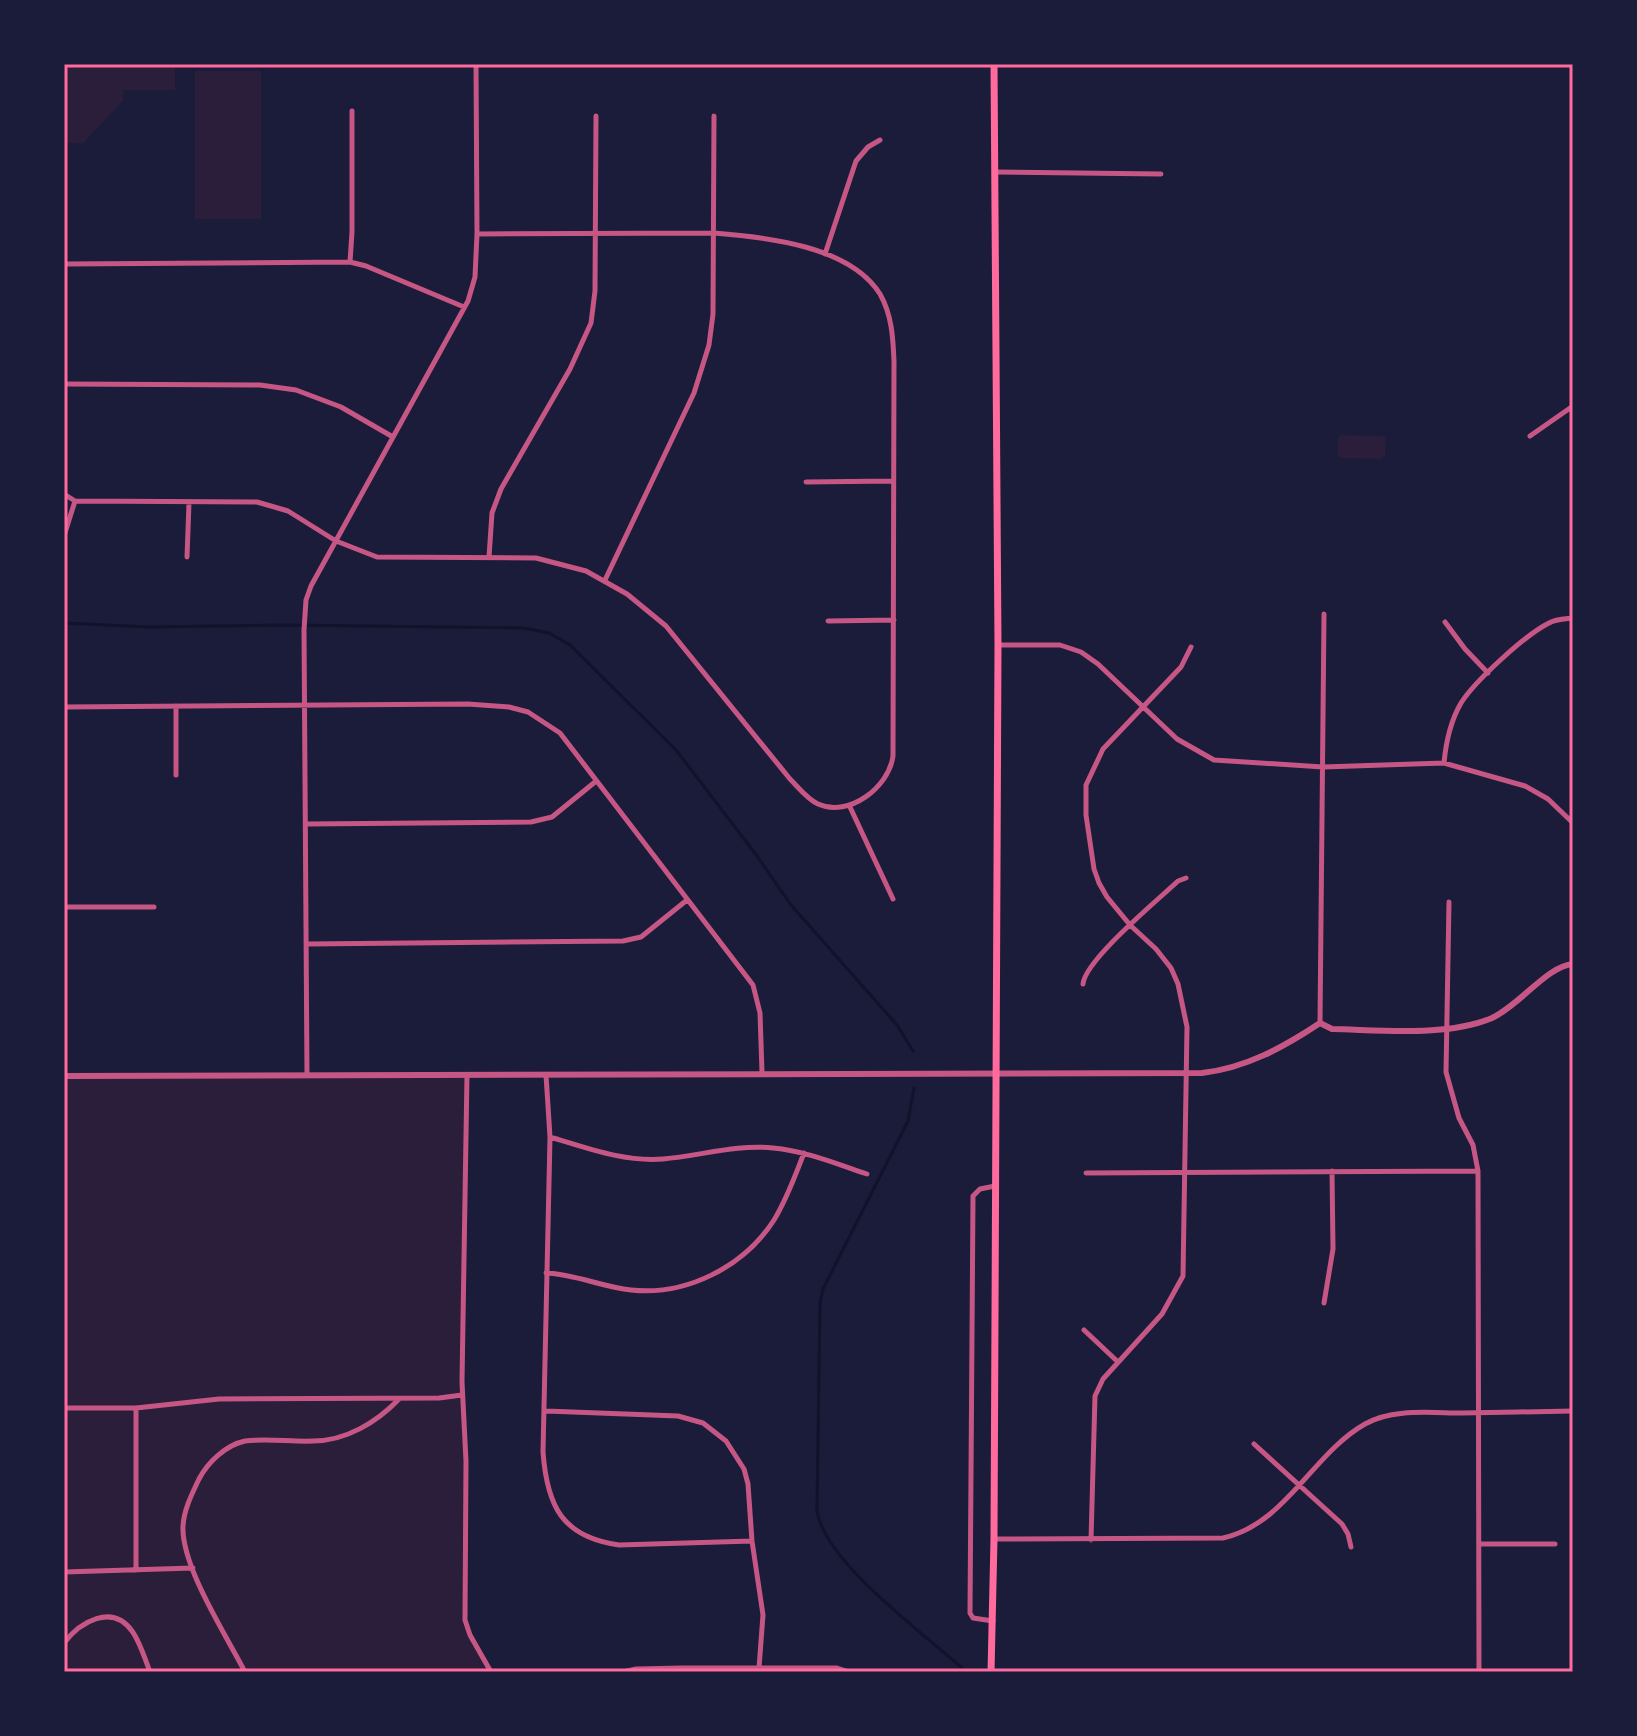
<svg xmlns="http://www.w3.org/2000/svg" width="1637" height="1736" font-family="Quicksand,sans-serif">
  <style>
    .green { fill: #2a1e3b }
    .lines { fill: none; stroke-linecap: round; stroke-linejoin: round }
    .stream { stroke: #12122b; stroke-width: 3 }
    .minor { stroke: #c65784; stroke-width: 5 }
    .tertiary { stroke: #c65784; stroke-width: 6 }
    .primary { stroke: #ff6b9d; stroke-width: 7 }
    .neatline { fill: none; stroke: #ff6b9d; stroke-width: 3 }
  </style>
  <rect width="100%" height="100%" fill="#1b1b3a"/>
  <!-- green -->
  <path class="green" d="M64,64h111v26h-52v11l-40,42h-18z
    M195,71h66v148h-66z
    M1341,435l42,1 3,3 -1,17 -4,3 -40,-1 -3,-3v-17z
    M467,1075l-5,307 3,35v203l26,52h-427v-596z"/>
  <g class="lines">
    <!-- stream -->
    <path class="stream" d="M64,623l84,4 134,-2 242,3 25,5 21,12 106,105 81,106 34,49 106,120 16,26
      M914,1088l-6,33 -85,168 -3,14 -3,208c8,51 106,122 145,157"/>
    <!-- minor -->
    <path class="minor" d="M995,172l166,2
      M825,254l31,-93 12,-14 12,-7
      M350,262l2,-30v-121
      M64,264l286,-2 16,4 98,41
      M64,384l196,1 36,5 45,17 52,30
      M1530,436l43,-30
      M806,482l87,-1
      M64,494l11,7 182,1 31,9 48,30 41,16 159,1 50,13 41,23 39,32 124,153c9,9 17,20 28,25 31,14 71,-17 75,-48l1,-395c-1,-23 -2,-46 -14,-67 -30,-48 -114,-57 -166,-61l-237,1
      M64,536l11,-35
      M187,557l2,-54
      M489,557l3,-44 9,-24 69,-120 21,-46 4,-32 1,-175
      M605,580l89,-187 15,-48 4,-31 1,-198
      M828,621l66,-1
      M1445,622l20,27 23,24
      M998,645h62l21,7 17,12 79,75 37,21 109,7 121,-4 81,23 23,13 25,24
      M176,706v69
      M64,707l404,-3 41,3 19,5 32,21 193,252 7,28 2,59
      M1444,763c2,-22 6,-41 17,-60 14,-22 64,-68 88,-80 7,-4 16,-4 24,-5
      M850,807l43,92
      M307,824l224,-2 21,-5 43,-35
      M1449,902l-3,170 13,46 14,27 5,26 1,501
      M64,907h90
      M308,944l315,-3 18,-4 46,-37
      M1083,984c2,-24 76,-85 95,-103l8,-3
      M1320,1023l4,-409
      M307,1075l-3,-445 2,-30 5,-14 157,-285 7,-24 2,-43 -1,-170
      M467,1075l-5,307 4,79 -1,159 5,15 21,37
      M546,1075l4,62 -7,315c4,54 19,85 76,93l133,-4
      M550,1137c37,11 74,25 113,22 37,-3 73,-15 110,-11 33,3 64,16 94,26
      M1086,1173l392,-2
      M546,1273c29,1 56,14 85,17 55,6 113,-23 143,-70 13,-21 21,-44 30,-67
      M1324,1303l9,-54 -1,-78
      M1084,1330l34,32
      M64,1408h72l83,-9 220,-1 23,-3
      M136,1408v162
      M546,1411l132,5 25,7 23,18 18,28 4,15 4,57 11,74 -4,53
      M1254,1444l88,80 6,10 3,13
      M994,1539l229,-1c63,-14 89,-84 142,-114 27,-16 67,-11 97,-11 37,-1 74,-1 111,-2
      M1091,1540l4,-144 8,-17 59,-65 21,-38 4,-249 -9,-43 -7,-16 -15,-19 -26,-24 -23,-28 -8,-14 -5,-14 -8,-54v-30l17,-36 78,-82 10,-20
      M1480,1544h75
      M64,1572l129,-4
      M993,1621l-20,-3 -3,-5 3,-417 7,-7 15,-3
      M64,1643c16,-21 48,-40 68,-12 8,11 13,28 18,41
      M245,1672c-19,-37 -64,-106 -62,-146 1,-17 9,-32 16,-47 9,-17 27,-34 46,-38 22,-3 46,1 68,0 33,0 64,-19 86,-42
      M623,1672l13,-3 45,-1h156l12,4"/>
    <!-- tertiary -->
    <path class="tertiary" d="M64,1076l1138,-3c44,-5 82,-26 118,-50l12,6c49,1 115,8 160,-11 28,-13 55,-52 81,-54"/>
    <!-- primary -->
    <path class="primary" d="M991,1672l3,-133 4,-894 -4,-581"/>
  </g>
  <!-- border -->
  <rect width="1637" height="1736" fill="none" stroke="#1b1b3a" stroke-width="132"/>
  <rect x="66" y="66" width="1505" height="1604" class="neatline"/>
</svg>
